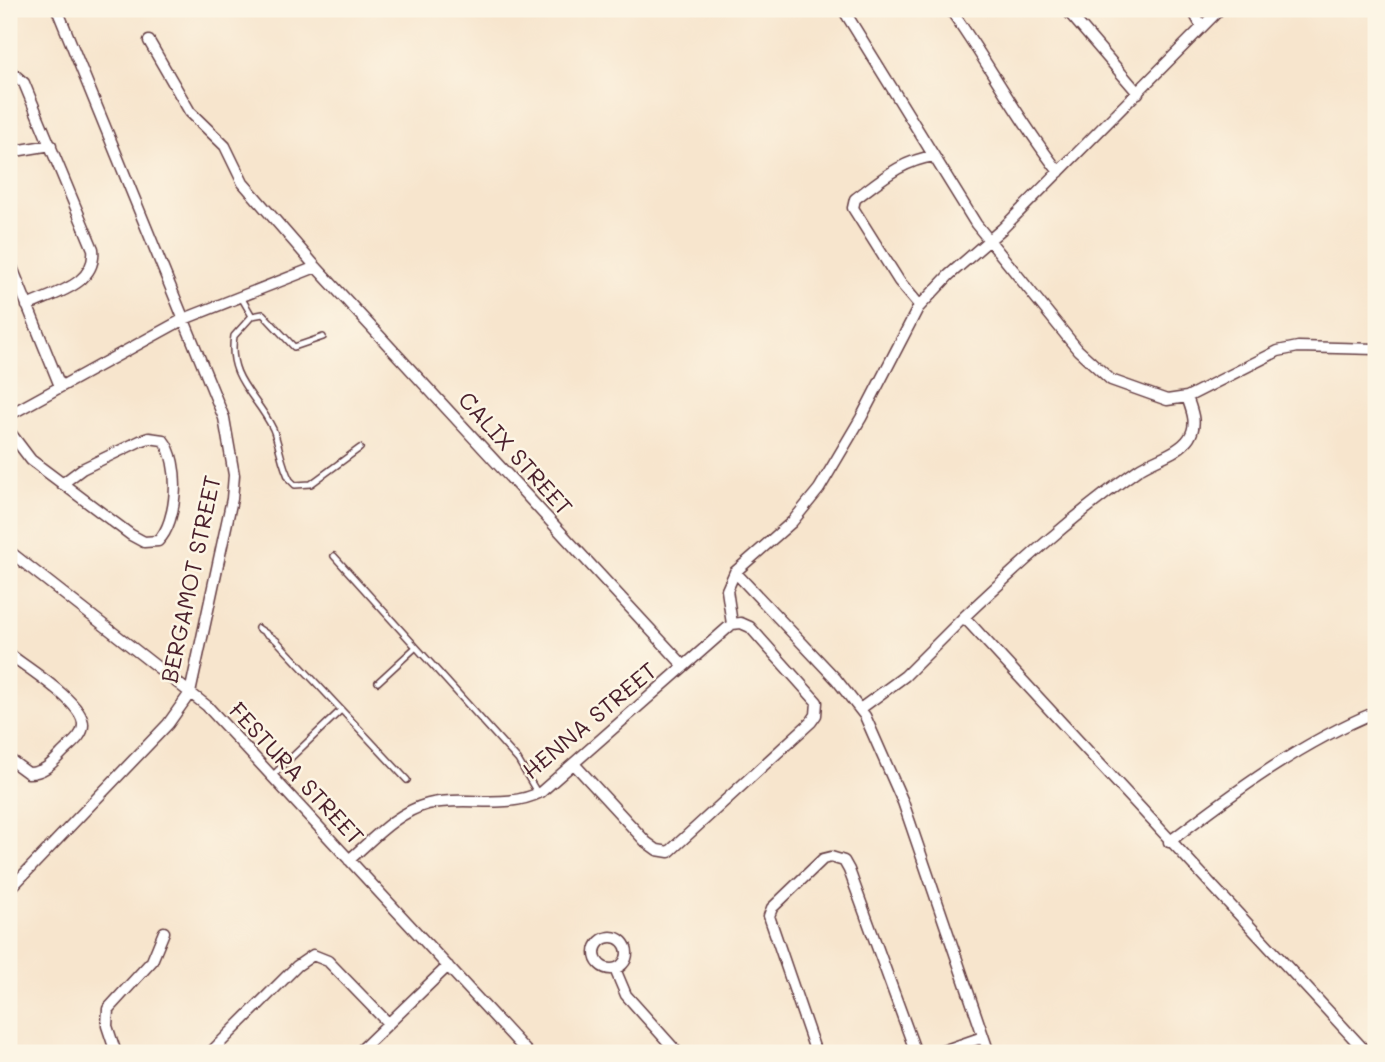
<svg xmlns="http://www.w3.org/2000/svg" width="1385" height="1062" font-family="Mali,sans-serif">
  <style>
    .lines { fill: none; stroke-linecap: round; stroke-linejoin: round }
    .service-casing { stroke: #643d43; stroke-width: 8 }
    .minor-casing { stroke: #643d43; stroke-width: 13 }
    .service { stroke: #fff; stroke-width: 5 }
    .minor { stroke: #fff; stroke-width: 10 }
    .labels { text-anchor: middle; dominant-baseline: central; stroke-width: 5; stroke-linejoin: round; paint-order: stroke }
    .street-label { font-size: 23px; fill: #4a1f2b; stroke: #fcf5e5 }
  </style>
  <rect width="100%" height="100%" fill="#fcf5e5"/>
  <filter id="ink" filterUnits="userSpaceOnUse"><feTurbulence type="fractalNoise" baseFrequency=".0143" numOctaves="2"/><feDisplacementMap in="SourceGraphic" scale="14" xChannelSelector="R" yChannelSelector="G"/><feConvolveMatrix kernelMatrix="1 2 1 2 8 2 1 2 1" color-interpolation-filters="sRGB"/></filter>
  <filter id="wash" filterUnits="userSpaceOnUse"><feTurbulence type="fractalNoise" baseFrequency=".00686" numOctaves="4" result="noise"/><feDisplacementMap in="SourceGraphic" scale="28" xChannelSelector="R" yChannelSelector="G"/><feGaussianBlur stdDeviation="1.57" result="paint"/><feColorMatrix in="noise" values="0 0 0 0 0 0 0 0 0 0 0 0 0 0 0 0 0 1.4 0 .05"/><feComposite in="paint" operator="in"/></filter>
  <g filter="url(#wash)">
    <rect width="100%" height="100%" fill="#f7e5cd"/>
  </g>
  <g filter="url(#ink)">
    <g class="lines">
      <!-- service casing -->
      <g class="service-casing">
        <path id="service" d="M241,297l11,19 -18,20c-7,43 23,59 39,93 7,17 8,35 17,51l5,5 16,-1 49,-36
          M252,316l11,-2 31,33 29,-10
          M334,556l184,204 20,34
          M258,628l18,12 131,140
          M378,682l38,-35
          M273,775l68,-65"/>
      </g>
      <!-- minor casing -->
      <g class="minor-casing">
        <path id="minor" d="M843,9l133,215 102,126 33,30 56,20 20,-3 91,-46 20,-4 78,2
          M950,9c38,53 68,111 109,163
          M1066,9l72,84
          M1192,9l10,18
          M149,41l41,71 35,34 18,37 73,84 368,399
          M9,70l15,13 69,166c4,36 -39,44 -66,57
          M9,152l42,-7
          M9,260l51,126
          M920,306l-21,-25 -46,-73 2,-9c27,-20 46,-38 79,-43
          M1187,397c5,14 11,27 2,41 -10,15 -35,21 -50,31 -63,44 -119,95 -175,148l403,436
          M9,415l175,-96 132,-52
          M9,431l22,29 100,75 13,7 14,-1c20,-19 23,-79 5,-101l-14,-2 -9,3 -58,28 -20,15
          M9,551l198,155 321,347
          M735,572l101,107 29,37 38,86 86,251
          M732,624l-5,-34 8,-18 57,-50 27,-33 42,-71 57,-110 31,-33 53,-46 218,-220
          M9,654c17,13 75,49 74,71 0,11 -12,19 -19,26 -11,11 -19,22 -36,22l-19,-14
          M860,709l45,-33 59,-59
          M1169,842c65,-50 131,-99 207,-130
          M349,860c23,-20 48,-48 79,-56 37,-9 78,6 113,-12l191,-168 9,-1 9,4 67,75 -1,13 -5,7 -142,130 -12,-2 -11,-8 -71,-77
          M9,890l159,-166 22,-31 42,-194 2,-24 -10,-57 -167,-409
          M595 953a16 16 0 1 1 32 0a16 16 0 1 1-32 0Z
          M615,969l11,26 52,58
          M116,1053l-9,-27 1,-17 44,-48 12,-29
          M210,1053l87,-87 16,-11 15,6 60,62
          M358,1053l90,-87
          M816,1053l-47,-137 3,-8 51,-49 8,-2 13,4 5,9 67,183
          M937,1053l46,-16"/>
      </g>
      <!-- service -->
      <use href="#service" class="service"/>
      <!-- minor -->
      <use href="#minor" class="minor"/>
    </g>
  </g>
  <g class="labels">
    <!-- street labels -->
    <g class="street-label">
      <text transform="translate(516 453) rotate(48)">CALIX STREET</text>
      <text transform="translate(190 579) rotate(-78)">BERGAMOT STREET</text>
      <text transform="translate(589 720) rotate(-40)">HENNA STREET</text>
      <text transform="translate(297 773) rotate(47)">FESTURA STREET</text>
    </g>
  </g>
  <!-- margin -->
  <rect width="1385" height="1062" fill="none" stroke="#fcf5e5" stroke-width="35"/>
</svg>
